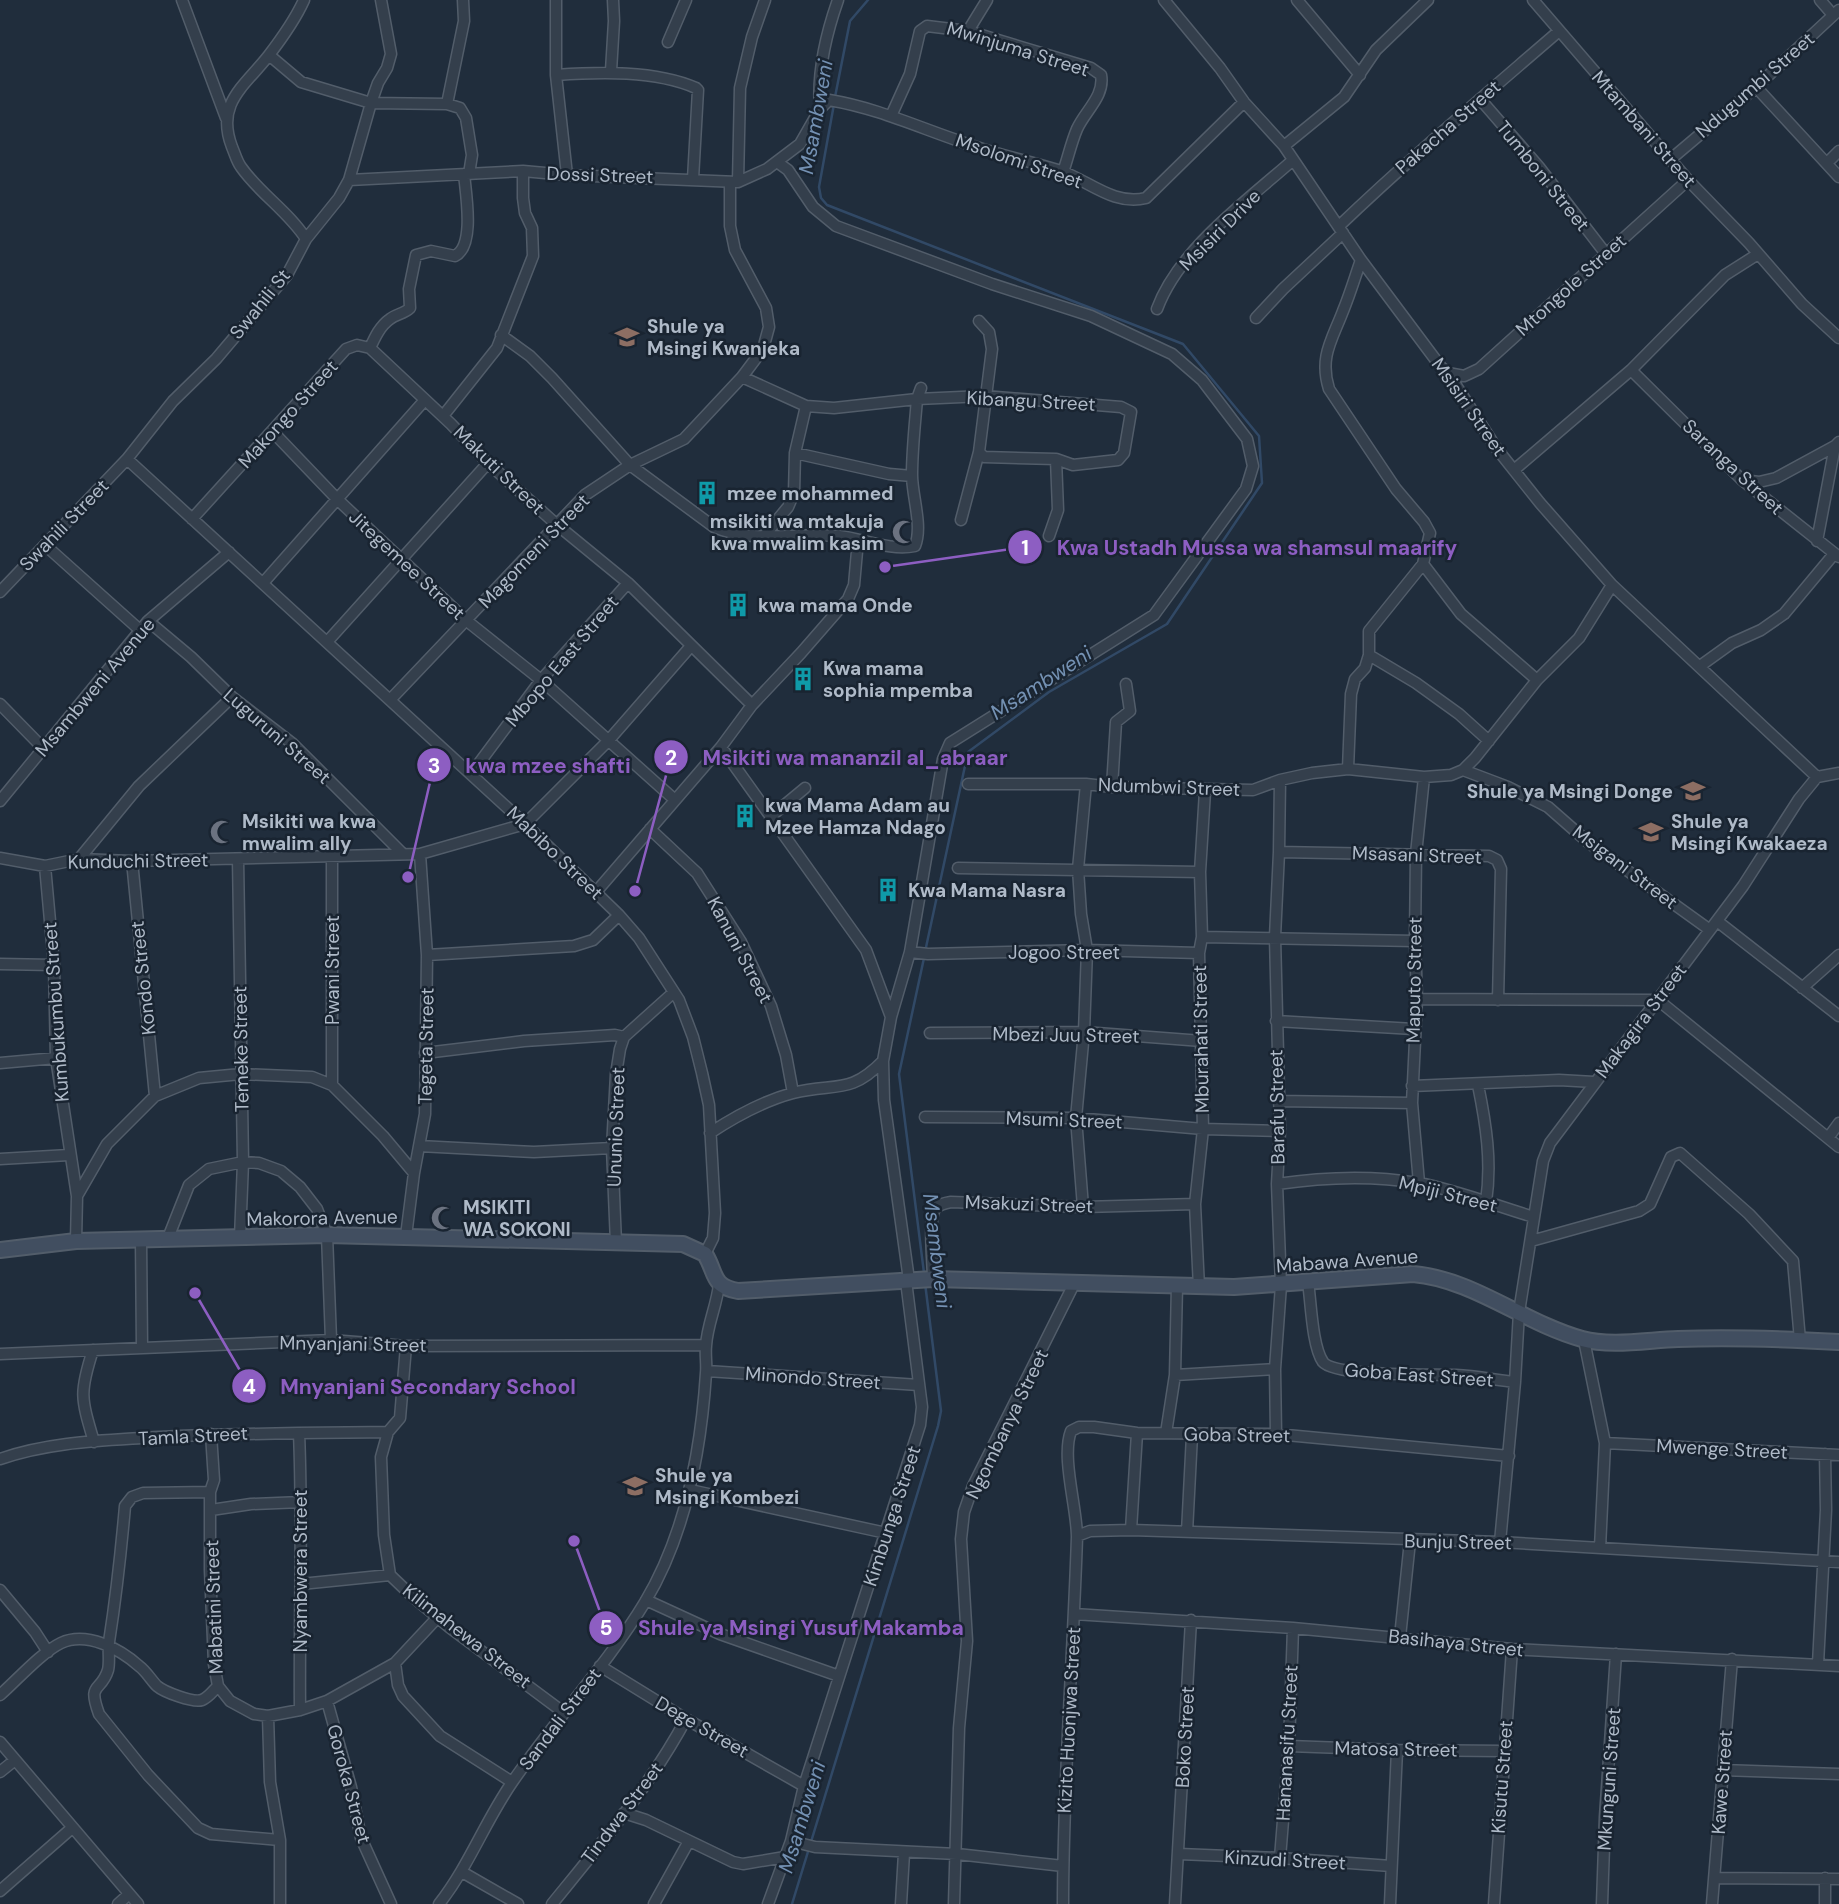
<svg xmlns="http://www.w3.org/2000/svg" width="1839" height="1904" font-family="'DM Sans',sans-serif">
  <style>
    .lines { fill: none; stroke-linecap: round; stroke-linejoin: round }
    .stream { stroke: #314966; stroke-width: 2.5 }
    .street-casing { stroke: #525d6a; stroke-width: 13 }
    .secondary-casing { stroke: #525d6a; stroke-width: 18 }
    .street { stroke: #343f4c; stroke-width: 10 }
    .secondary { stroke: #414e60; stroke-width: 14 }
    .labels { text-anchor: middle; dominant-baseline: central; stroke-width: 5; stroke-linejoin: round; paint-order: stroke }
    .street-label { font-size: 19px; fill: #afbac8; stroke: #192431 }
    .poi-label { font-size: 19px; font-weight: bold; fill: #afbac8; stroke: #192431; text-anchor: start }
    .water-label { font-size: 21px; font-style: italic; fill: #7491b3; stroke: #192431 }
    .leader { fill: none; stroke: #8d5ec2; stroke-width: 2.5 }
    .callout-dot { fill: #8d5ec2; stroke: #192431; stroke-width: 2.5 }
    .mark-label { font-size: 21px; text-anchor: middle; font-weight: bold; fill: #fff }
    .callout-label { font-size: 21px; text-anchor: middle; font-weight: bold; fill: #8d5ec2; stroke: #192431; stroke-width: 5; stroke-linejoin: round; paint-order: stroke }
  </style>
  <rect width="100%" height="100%" fill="#202d3c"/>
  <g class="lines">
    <!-- stream -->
    <path class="stream" d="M835,97l15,-76 18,-21
      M834,104l-15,83 2,11 6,7 356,139 76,92 3,47 -95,141 -118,68 -81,60 -43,200
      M924,1273l-25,-199 25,-116
      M792,1904l146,-478 3,-15 -16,-128"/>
    <!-- street casing -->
    <g class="street-casing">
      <path id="street" d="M182,0l44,118
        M556,0v75l11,100
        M1164,0l56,68 24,34 40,44 77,114 80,107 7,6 49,76 43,54 72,82 205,192
        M1297,0l63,75
        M1533,0l155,180 61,63 53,61 37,34
        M1820,0l13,15
        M968,31l19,-31
        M668,42l18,-42
        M269,55l32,27 70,21 76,1 13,4 6,10 6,37 -3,19
        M611,71l3,-50 -1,-21
        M556,75c43,-3 99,-5 140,13l2,2 -5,89
        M1756,87l83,90
        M1480,99l59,68 67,87
        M447,104l17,-83 -1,-21
        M820,109c-3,-36 6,-75 18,-109
        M891,116l19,-42 10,-43 7,-5 41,5 123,37 10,7c4,21 -16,36 -24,54 -6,14 -9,29 -14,43
        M1284,146l60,-49 32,-47 52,-50
        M1671,159l85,-72 83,-77
        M777,162l11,8 25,37 23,19 156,58 99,32 81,38 30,26 45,59 6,27 -7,23 -92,126 -204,128 -7,16 -33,193 -19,65 -8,44 1,39 25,180
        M1827,163l12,-12
        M349,180l174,-9 44,4 171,7 29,-13 33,-25 20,-35 9,-9c49,8 93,29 139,44 30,11 62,17 93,27 28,10 53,35 85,27l98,-96
        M738,182l2,-94 12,-51 13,-37
        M1339,226c71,-68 146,-131 220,-195
        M306,239l33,-41 10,-18 22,-77 7,-20 9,-15 4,-14 -10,-54
        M1157,309c22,-60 90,-108 136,-149
        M1256,318l27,-29 60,-56
        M501,335l29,21 22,22 78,87 84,62c39,17 84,5 125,9 25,3 51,15 76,10 8,-20 -3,-50 -3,-71 0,-25 3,-51 5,-76l4,-11
        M370,348c5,-11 10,-22 20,-29 6,-5 14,-5 20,-11l-1,-19 7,-34 15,-4 24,5c20,-10 11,-61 9,-82
        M1631,370l111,110 97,77
        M1448,373l16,3 15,-7 209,-189
        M742,377l64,29 28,2 83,-9 67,-3 137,11 10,5 -7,41 -6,7 -45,5 -17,-6 -72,-2 -5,-5
        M443,416l54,-68 36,-92 -1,-28 -7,-15 -2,-15v-27
        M273,432l65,68 129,121 74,59 134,120
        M795,453l94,21 23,2
        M127,459l398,365 94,91 20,23 40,62 14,37 9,36 7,32 6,108 -2,25 -8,16
        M1514,470l117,-100 94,-95 33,-21
        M1743,480l16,2 17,-4 59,-32
        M192,519l154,-170 11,-4 13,3 81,76 37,39 68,61 72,59 124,122
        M961,520l18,-68 13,-103 -3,-17 -10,-11
        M764,536l24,-29 6,-14 1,-40 11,-47
        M1049,536l9,-26 -2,-51
        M1817,541l18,-95 4,-4
        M45,545l96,86
        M1423,564l38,50 76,66
        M263,583l161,-182
        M0,592l127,-133 46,-58 43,-42 71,-84 19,-36c-17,-27 -47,-46 -65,-72 -4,-5 -6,-13 -9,-20 -17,-44 13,-61 37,-92 13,-17 26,-35 35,-55
        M148,621l43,36 41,40 61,47 110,110
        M327,642l161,-179
        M1369,655l47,28 43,31 30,27
        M1700,666l32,-23 29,-13 23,-16 50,-60
        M390,700l195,-205 45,-30 54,-26 58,-62 21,-28 6,-22 -3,-19 -31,-58 -5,-24v-44
        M0,704l43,44
        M721,747l145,203 25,67
        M1348,769l3,-75 4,-15 10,-11 4,-13v-24l54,-67 7,-31 -6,-11 -28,-33 -67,-100c-10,-32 3,-49 14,-78 7,-17 12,-34 18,-51
        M1463,770l45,17 40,20 41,36 121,87
        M471,774l70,-94 87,-97
        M968,784h118l26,3 141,3 27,-10 32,-7 36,-4 76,8 27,-2 12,-5 12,-12 62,-78 42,-42 33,-53
        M1112,787l4,-65 14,-11 -4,-27
        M0,801l148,-180 81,-69
        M770,817l35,-29
        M650,829l47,44 44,69 30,64 15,49 7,38
        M1279,852l210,4 8,4 4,9 -3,131
        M0,858l45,8 34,-7 53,2 288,-7 105,-30 84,-84 82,-94
        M79,859l60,-73 93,-89
        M238,859l5,303 -3,76
        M132,861l23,235
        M45,866l9,99 2,93 21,138 -1,45
        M958,868l242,4
        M596,892l125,-145 31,-42 49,-52 47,-54 6,-14 4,-45
        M1717,921l122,95
        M1202,937l213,4
        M910,952l18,2 159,-4 112,3
        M427,955l147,-9 19,-6 26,-25
        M0,964l54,1
        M1802,988l37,-33
        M1417,999l241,1 181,147
        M1276,1021l138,8
        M930,1033l154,-1 118,9
        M425,1053l99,-12 91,-6 9,2
        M0,1063l56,-5
        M332,1085v-229
        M1478,1085c8,39 14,77 8,117
        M1412,1086l147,-6 35,2
        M1278,1101l134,2
        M925,1117l151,1 127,11 77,2
        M710,1133c26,-17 53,-32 83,-40 41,-11 56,3 90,-32
        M1828,1138l11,-15
        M419,1146l115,6 78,-4
        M0,1159l69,-4
        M1419,1183l-7,-80 5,-104 -2,-58 1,-87 8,-77
        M1277,1184c47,-7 94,-9 141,-1 39,7 78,23 116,34
        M77,1196l30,-52 48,-48 44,-18 42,-4 71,3 20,8 51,51 31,37
        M1083,1207l-7,-89 8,-86 3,-82 -6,-36 -3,-45 8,-85
        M406,1236l8,-63 11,-59 2,-159 -7,-101
        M168,1238l21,-53 20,-16 34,-7 16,1 22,8 19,16 17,22 10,26 4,105
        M141,1239l1,108
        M1531,1241l108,-30 11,-7 21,-47 9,-4 69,61 44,47 7,79
        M616,1243l-4,-95 4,-74 4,-25 4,-12 50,-45
        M933,1279c0,-15 -5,-58 2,-70 4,-5 10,-6 16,-7l132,5 112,-3
        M1308,1282c3,20 4,64 15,80 12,15 111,12 133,13 20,1 40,5 59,7
        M1199,1288l-4,-84 8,-75 -4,-176 3,-16 -2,-65 5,-81
        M1584,1340l21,103 -5,105
        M406,1346l-6,72 -12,14 -7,25 3,78 6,40 22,21 37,31 114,85
        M93,1350c-14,43 -12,48 1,92
        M0,1354l331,-14 75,6 300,-1
        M707,1371l212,14
        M1175,1375l100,-6
        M299,1433c4,92 0,184 1,277
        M1166,1433l9,-58 2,-90
        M211,1434l3,46 -4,12v78l4,94 4,22 12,15 24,13 14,2 32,-6 27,-9 68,-38 43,-46
        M1276,1434l-1,-65 6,-84 -4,-101 3,-53 -5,-194 4,-85 1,-72
        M1605,1443l234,12
        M0,1459c46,-16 94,-18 142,-21 82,-5 164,-5 246,-6
        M690,1490l196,43
        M210,1492l-67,1 -11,4 -7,9c-4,46 -9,91 -16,136 -1,9 1,20 -1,28 -7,23 -21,11 -9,44l49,61 50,53 13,6 69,6
        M211,1510l40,-6 51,-2
        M1131,1530l6,-97
        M1187,1532l5,-97
        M1077,1536l13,-5 41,-1 369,12 339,20
        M1500,1542l15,-160 4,-70 24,-151 7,-18 193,-257 56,-87 18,-22 22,-4
        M301,1584l89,-9
        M0,1590l35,42 13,20
        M646,1600l74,34 119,42
        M1074,1614l219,14 219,21 327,17
        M1400,1637l10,-96
        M395,1663l3,22 5,11 37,40 72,46
        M1818,1664l8,-154 -1,-56
        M600,1666l86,53 118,67
        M0,1695c17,-15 42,-43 61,-52 26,-12 59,6 78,23 7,5 12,14 18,20 7,6 36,17 45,14 6,-2 11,-9 16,-14
        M327,1701l24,86 10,51 30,66
        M268,1716l2,66 10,58v64
        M0,1742l138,162
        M1289,1746l108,4 106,1
        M1722,1770l117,4
        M0,1772l15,-12
        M624,1813l22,7 87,42 10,2 42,-7
        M791,1841l24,6 142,7 106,12
        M1179,1854l101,4 111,8
        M1280,1858l9,-112 4,-118
        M462,1872l56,32
        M1715,1878l124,1
        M0,1891l72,-63
        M118,1904l10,-9
        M439,1904c30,-38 46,-83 74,-123 42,-61 94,-116 132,-179 41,-68 56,-151 61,-229 1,-9 -1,-18 0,-27 1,-21 11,-41 13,-62
        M552,1904c48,-59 98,-118 134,-185
        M654,1904l35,-63
        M768,1904l23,-63 13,-55 116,-361 2,-18 -16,-126
        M901,1904l3,-51
        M954,1904l5,-176 8,-87 -6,-102 3,-27 9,-26 101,-202
        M1063,1904c0,-122 10,-245 14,-367 0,-29 -16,-80 -6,-106l8,-4h15l43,6 139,1 233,22
        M1175,1904l16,-284
        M1390,1904l7,-154
        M1494,1904l18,-255
        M1602,1904l3,-87 11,-163
        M1712,1904l20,-245
        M1825,1904v-26"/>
    </g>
    <!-- secondary casing -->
    <g class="secondary-casing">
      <path id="secondary" d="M0,1250l76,-9 251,-6 356,9 22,10c12,20 6,32 33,37l195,-12 301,8 179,-13c60,5 111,49 169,65 29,8 66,1 96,0 53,-2 108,0 161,3"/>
    </g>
    <!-- street -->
    <use href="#street" class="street"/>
    <!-- secondary -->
    <use href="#secondary" class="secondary"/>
  </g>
  <!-- icons -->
  <defs>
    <g id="school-bare" transform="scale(1.89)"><path d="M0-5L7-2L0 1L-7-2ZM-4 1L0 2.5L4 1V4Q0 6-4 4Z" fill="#8d6e63" stroke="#192431" stroke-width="2.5" paint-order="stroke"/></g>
    <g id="building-bare" transform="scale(1.89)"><path d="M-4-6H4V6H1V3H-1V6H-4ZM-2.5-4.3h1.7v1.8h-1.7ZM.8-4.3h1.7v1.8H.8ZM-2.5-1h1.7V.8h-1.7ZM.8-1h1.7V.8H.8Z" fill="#0f9aa8" stroke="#192431" stroke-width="2.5" paint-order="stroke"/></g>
    <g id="mosque-bare" transform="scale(1.89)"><path d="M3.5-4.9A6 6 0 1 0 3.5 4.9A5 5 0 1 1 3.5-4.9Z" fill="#6b7280" stroke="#192431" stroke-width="2.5" paint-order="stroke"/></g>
  </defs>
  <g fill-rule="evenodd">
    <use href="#school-bare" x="627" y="337"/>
    <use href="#building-bare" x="707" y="493"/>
    <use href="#mosque-bare" x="904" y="532"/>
    <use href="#building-bare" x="738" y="605"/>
    <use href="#building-bare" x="803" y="679"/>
    <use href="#school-bare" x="1693" y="791"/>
    <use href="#building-bare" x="745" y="816"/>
    <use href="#mosque-bare" x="222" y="832"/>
    <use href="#school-bare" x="1651" y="832"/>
    <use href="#building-bare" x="888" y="890"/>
    <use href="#mosque-bare" x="443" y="1218"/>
    <use href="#school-bare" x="635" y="1486"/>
  </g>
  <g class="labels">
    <!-- street labels -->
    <g class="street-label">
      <text transform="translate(1018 49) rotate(17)">Mwinjuma Street</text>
      <text transform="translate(1755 85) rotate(-41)">Ndugumbi Street</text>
      <text transform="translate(1448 127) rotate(-41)">Pakacha Street</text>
      <text transform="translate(1644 129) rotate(49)">Mtambani Street</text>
      <text transform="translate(1019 161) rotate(19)">Msolomi Street</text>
      <text transform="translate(600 175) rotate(2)">Dossi Street</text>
      <text transform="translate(1543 176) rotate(51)">Tumboni Street</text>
      <text transform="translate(1220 230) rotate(-45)">Msisiri Drive</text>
      <text transform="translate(1571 285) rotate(-42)">Mtongole Street</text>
      <text transform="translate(260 304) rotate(-51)">Swahili St</text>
      <text transform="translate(1031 401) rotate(3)">Kibangu Street</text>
      <text transform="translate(1469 407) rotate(55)">Msisiri Street</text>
      <text transform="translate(288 414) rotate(-48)">Makongo Street</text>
      <text transform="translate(1733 467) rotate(43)">Saranga Street</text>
      <text transform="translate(499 470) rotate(44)">Makuti Street</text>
      <text transform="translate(64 525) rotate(-46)">Swahili Street</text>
      <text transform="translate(534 551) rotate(-46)">Magomeni Street</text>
      <text transform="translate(407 565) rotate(43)">Jitegemee Street</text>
      <text transform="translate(562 661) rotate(-50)">Mbopo East Street</text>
      <text transform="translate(95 687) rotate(-50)">Msambweni Avenue</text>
      <text transform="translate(277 736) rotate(41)">Luguruni Street</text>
      <text transform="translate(1169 787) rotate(2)">Ndumbwi Street</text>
      <text transform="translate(555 853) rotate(44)">Mabibo Street</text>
      <text transform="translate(1417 855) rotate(2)">Msasani Street</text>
      <text transform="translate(138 861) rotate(-1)">Kunduchi Street</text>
      <text transform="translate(1625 867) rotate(37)">Msigani Street</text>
      <text transform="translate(740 950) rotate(62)">Kanuni Street</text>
      <text x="1064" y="952">Jogoo Street</text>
      <text transform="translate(332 970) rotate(-90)">Pwani Street</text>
      <text transform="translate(143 978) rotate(-96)">Kondo Street</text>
      <text transform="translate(1414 980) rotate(-89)">Maputo Street</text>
      <text transform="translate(56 1012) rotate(-94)">Kumbukumbu Street</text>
      <text transform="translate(1641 1021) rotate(-53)">Makagira Street</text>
      <text transform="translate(1066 1035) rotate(1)">Mbezi Juu Street</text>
      <text transform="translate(1201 1039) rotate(-91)">Mburahati Street</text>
      <text transform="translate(426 1046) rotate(-89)">Tegeta Street</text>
      <text transform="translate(241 1049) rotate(-91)">Temeke Street</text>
      <text transform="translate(1277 1107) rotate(-91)">Barafu Street</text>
      <text transform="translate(1064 1120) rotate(2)">Msumi Street</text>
      <text transform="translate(616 1127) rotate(-88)">Ununio Street</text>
      <text transform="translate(1448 1194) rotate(14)">Mpiji Street</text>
      <text transform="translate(1029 1204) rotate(2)">Msakuzi Street</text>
      <text transform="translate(322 1218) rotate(-1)">Makorora Avenue</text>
      <text transform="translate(1347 1261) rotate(-4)">Mabawa Avenue</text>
      <text transform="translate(353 1344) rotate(1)">Mnyanjani Street</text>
      <text transform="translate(1419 1375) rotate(4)">Goba East Street</text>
      <text transform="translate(813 1378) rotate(4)">Minondo Street</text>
      <text transform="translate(1007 1424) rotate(-64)">Ngombanya Street</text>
      <text transform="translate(1237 1435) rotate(1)">Goba Street</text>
      <text transform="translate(193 1436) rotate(-3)">Tamla Street</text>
      <text transform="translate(1722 1449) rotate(3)">Mwenge Street</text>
      <text transform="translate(892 1516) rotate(-72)">Kimbunga Street</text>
      <text transform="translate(1458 1542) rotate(1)">Bunju Street</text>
      <text transform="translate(300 1571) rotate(-90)">Nyambwera Street</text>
      <text transform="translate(214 1607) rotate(-92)">Mabatini Street</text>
      <text transform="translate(467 1636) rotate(38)">Kilimahewa Street</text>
      <text transform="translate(1456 1643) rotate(6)">Basihaya Street</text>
      <text transform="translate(560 1719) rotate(-53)">Sandali Street</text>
      <text transform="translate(1069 1720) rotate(-87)">Kizito Huonjwa Street</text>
      <text transform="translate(702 1727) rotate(30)">Dege Street</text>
      <text transform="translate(1185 1737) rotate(-87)">Boko Street</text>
      <text transform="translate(1287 1743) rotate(-87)">Hananasifu Street</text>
      <text transform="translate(1396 1749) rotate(1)">Matosa Street</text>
      <text transform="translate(1502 1777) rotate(-86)">Kisutu Street</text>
      <text transform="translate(1609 1779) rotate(-86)">Mkunguni Street</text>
      <text transform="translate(1722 1782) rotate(-86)">Kawe Street</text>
      <text transform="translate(349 1784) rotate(75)">Goroka Street</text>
      <text transform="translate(622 1813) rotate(-53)">Tindwa Street</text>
      <text transform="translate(1285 1860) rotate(3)">Kinzudi Street</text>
    </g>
    <!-- poi labels -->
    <g class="poi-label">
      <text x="647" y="326">Shule ya<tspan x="647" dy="22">Msingi Kwanjeka</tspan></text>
      <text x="727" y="493">mzee mohammed</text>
      <text x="884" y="521" text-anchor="end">msikiti wa mtakuja<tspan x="884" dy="22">kwa mwalim kasim</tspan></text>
      <text x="758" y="605">kwa mama Onde</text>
      <text x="823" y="668">Kwa mama<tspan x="823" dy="22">sophia mpemba</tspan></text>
      <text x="1673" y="791" text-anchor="end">Shule ya Msingi Donge</text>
      <text x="765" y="805">kwa Mama Adam au<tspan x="765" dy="22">Mzee Hamza Ndago</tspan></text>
      <text x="242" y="821">Msikiti wa kwa<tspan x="242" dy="22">mwalim ally</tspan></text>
      <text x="1671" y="821">Shule ya<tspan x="1671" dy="22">Msingi Kwakaeza</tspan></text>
      <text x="908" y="890">Kwa Mama Nasra</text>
      <text x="463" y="1207">MSIKITI<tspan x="463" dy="22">WA SOKONI</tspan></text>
      <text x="655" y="1475">Shule ya<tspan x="655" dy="22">Msingi Kombezi</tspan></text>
    </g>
    <!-- water labels -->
    <g class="water-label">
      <text transform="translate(816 117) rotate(-80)">Msambweni</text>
      <text transform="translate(1041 683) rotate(-33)">Msambweni</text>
      <text transform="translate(937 1251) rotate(83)">Msambweni</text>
      <text transform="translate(802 1817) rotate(-73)">Msambweni</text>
    </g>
  </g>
  <!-- callouts -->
  <path class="leader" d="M885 567L1025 547M635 891L671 757M408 877L434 765M195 1293L249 1386M574 1541L606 1628"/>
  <g class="callout-dot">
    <circle cx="885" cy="567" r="7"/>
    <circle cx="635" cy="891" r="7"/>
    <circle cx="408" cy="877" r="7"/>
    <circle cx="195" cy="1293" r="7"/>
    <circle cx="574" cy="1541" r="7"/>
    <circle cx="1025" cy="547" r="18"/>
    <circle cx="671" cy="757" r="18"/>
    <circle cx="434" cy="765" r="18"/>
    <circle cx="249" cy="1386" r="18"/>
    <circle cx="606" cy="1628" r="18"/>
  </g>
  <g class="mark-label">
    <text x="1025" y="555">1</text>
    <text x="671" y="765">2</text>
    <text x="434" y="773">3</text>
    <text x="249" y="1394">4</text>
    <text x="606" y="1635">5</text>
  </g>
  <g class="callout-label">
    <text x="1257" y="555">Kwa Ustadh Mussa wa shamsul maarify</text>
    <text x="855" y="765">Msikiti wa mananzil al_abraar</text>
    <text x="548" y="773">kwa mzee shafti</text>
    <text x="428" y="1394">Mnyanjani Secondary School</text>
    <text x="801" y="1635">Shule ya Msingi Yusuf Makamba</text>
  </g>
</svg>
